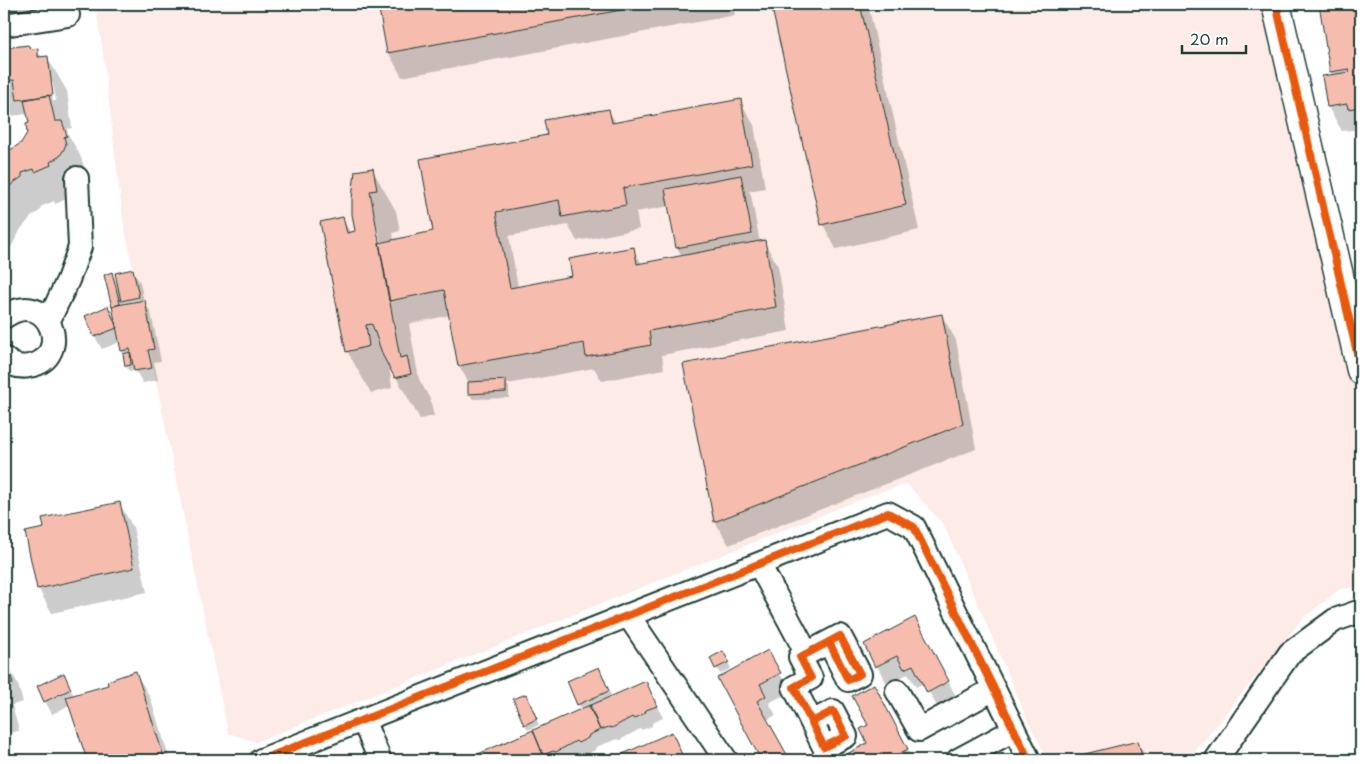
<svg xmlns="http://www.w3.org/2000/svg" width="1365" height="764" font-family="'Playpen Sans',sans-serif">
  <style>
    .built { fill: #fcebe7 }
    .shadow { fill: #0003; fill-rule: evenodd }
    .building { fill: #f6bcae; stroke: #1f3d34 }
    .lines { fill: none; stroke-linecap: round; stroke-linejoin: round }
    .street-casing { stroke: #1f3d34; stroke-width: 26 }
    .secondary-casing { stroke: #1f3d34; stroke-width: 31 }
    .street { stroke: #fff; stroke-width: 22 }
    .secondary { stroke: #fff; stroke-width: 28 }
    .cycleway-casing { stroke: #fff; stroke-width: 11 }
    .cycleway { stroke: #e8590c; stroke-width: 8 }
  </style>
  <rect width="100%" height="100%" fill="#fff"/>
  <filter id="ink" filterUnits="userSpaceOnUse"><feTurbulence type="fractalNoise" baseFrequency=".02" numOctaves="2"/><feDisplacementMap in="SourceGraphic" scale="10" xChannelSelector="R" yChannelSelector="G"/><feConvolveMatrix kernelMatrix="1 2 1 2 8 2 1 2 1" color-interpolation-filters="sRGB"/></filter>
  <g filter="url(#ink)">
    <!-- built -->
    <path class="built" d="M95,4h1167l37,140 62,275v168l-21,2 -37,29 -115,142h-140l-20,-39 -84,-196 -37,-41 -33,10 -618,248 -28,-9 -105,-513 -21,-175z"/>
    <!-- shadow -->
    <path class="shadow" d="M4,4h28l5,24 -4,5 -7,2 -3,-3 -19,3z
      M380,4h352l3,11 -333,62 -14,-25z
      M773,4h95l51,226 -83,19 -13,-25z
      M1320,4h41v125l-19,2 -14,-24 5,-31 -2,-4z
      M28,46l4,5 5,-1 5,8 5,-1 20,34 5,37 -5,1 1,5 12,21 5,14 -3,2 -13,27 -14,6 -1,-3 -14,6 1,3 -10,7 -10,12 -17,31v-105l18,-12 6,-10 2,-9 -3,-10 -23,3v-67zM50,80l3,3 3,18h-3z
      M740,101l14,24 11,63 -16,3 2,4 9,48 4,-1 14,24 11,65 -127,24 2,14 -62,12 -8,-13 -87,16 2,4v10l-36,1 -4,-6v-10l-10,-17 -9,-51 -41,9 10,55 11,20 4,17 -14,3 -31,-54 3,23 -21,5 -24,-42 -5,-133 9,16 5,-2 16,-63 24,42 4,20 -7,2 1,8 41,-9 113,-96 60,-26 8,13zM670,206l7,42 6,9 -41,7 -9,-15 -60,28 -55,10 -9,-51 59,-11 9,16 62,-12 -3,-17zM378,228l8,44 -11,-43z
      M133,271l7,12 4,18 7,12 10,48 -7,1 4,18 -15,3 -8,-13 -6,1 -3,-5 -6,-24 -18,7 -7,-12 13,-29 7,12 -3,-46 6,11z
      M942,316l14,24 20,109 -247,96 -14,-23 -31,-157z
      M119,503l14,24 14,65 -95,21 -14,-25 8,-59z
      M925,637l33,63 -19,10 -15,-27 -8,4 -8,-13 -21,10 -10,-18z
      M4,652l3,12 10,18 6,20 -11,3 7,26 -15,3z
      M768,652l22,40 -21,11 7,12 -9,5 22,40h-26l-45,-81z
      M723,653l8,15 -11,6 -9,-16z
      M598,669l14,28 34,-14 17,35 -11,5v3l-10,4 -2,-1 -20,11 -3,-1 -21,8 -1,3 -9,5 -3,-2 -12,7h-106l117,-50 -4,-6z
      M136,673l14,24 20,63h-82l-18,-55 -18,9 -7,-13 18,-26 11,21 36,-10z
      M526,695l13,30 -11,5 -3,-6z
      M884,704l29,56h-64l-3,-5 23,-11v-18z
      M672,734l13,26h-75z
      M1138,743l10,17h-83z"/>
    <!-- building -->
    <path class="building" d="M378,4h276l-267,49z
      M771,4h89l46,201 -85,20z
      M1319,4h42v103l-13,2 -1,-5 -20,3 -5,-31 28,-4 -1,-3 -19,3z
      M28,45l4,4 6,-1v9l10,-1 5,39 -36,5 -3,-20 -10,1v-33z
      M49,95l6,26h7l5,15 -3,1 2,7 -2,5 -4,7 -10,6 1,3 -16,7 -1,-3 -12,4v4l-10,7 -8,10v-40l17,-11 6,-10 -1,-9 3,-1 -5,-23z
      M741,99l11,65 -129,24 3,17 -64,12 -3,-17 -63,12 14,76 62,-12 -3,-17 65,-12 3,17 128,-24 11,67 -127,24 2,14 -65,12 -2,-14 -126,23 -14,-76 -55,11 -10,-58 54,-12 -13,-72 127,-24 -3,-15 65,-11 3,14z
      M373,168l4,22 -7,1 30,167 7,-2 4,18 -16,4 -12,-22 -11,-32 -6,1 3,21 -23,6 -26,-130 23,-5 4,16 8,-2 -3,-17v-16l3,-27z
      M741,175l11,59 -76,14 -11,-59z
      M133,269l6,28 -18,4 -6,-28z
      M112,272l8,32 -8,3 -8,-32z
      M145,300l9,49 -6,1 4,18 -18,3 -4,-22 -9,2 -9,-45z
      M108,306l9,22 -23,9 -9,-21z
      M942,314l21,110 -249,98 -31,-158z
      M130,352l1,13 -6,1 -2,-12z
      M506,380v12l-38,2v-12z
      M120,502l14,66 -97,21 -12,-57 19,-4 -2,-10z
      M915,617l34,64 -22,12 -14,-28 -9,4 -7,-13 -22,11 -11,-23z
      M768,650l13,23 -21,11 6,12 -9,5 33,59h-29l-44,-82z
      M723,651l6,11 -14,7 -5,-11z
      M7,662l6,22 -9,2v-23z
      M599,667l10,24 -32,14 -10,-24z
      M136,671l29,89h-78l-21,-63 42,-12 -1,-4z
      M64,673l7,16 -27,13 -7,-16z
      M646,681l11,25 -11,4 -1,3 -11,6 -2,-2 -20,11 -3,-1 -9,3 -11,-24z
      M874,684l34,65 -21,11h-39l-3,-5 22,-12 -7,-14 8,-4 -16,-29z
      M4,692l5,20 -5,1z
      M526,694l11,25 -13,6 -11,-26z
      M590,705l10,25 -11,5 -1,3 -10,5 -2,-2 -20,11 -3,-1 -10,4 -10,-25z
      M533,730l10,25 -11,5h-54l-2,-5z
      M672,732l11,25 -8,3h-58l-1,-3z
      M1138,741l5,19h-83z
      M476,754l3,6h-17z"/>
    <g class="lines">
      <!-- street casing -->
      <g class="street-casing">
        <path id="street" d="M4,25l64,-10
          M4,317c46,-32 70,42 25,49 -10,2 -18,-1 -25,-8
          M49,320l19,-40 12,-33 -3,-69
          M759,564l48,90
          M628,615l98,145
          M897,691l22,39 75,-41
          M363,720l17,40
          M812,722l21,-11 13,25 -22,11 -30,-60 17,-9 -11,-21c14,-7 27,-14 40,-21l20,38 -12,6 -19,-38
          M261,760l627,-247 26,14 115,233
          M958,760l56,-30
          M1216,760l74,-107 45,-33 26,-9"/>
      </g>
      <!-- secondary casing -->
      <g class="secondary-casing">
        <path id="secondary" d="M1276,4l85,366"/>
      </g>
      <!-- street -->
      <use href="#street" class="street"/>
      <!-- secondary -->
      <use href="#secondary" class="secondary"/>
      <!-- cycleway casing -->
      <g class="cycleway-casing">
        <path id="cycleway" d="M1276,4l85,366
          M812,722l21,-11 13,25 -22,11 -30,-60 17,-9 -11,-21c14,-7 27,-14 40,-21l20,38 -12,6 -19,-38
          M261,760l627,-247 26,14 115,233"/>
      </g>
      <!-- cycleway -->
      <use href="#cycleway" class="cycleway"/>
    </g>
  </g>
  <!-- margin -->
  <rect width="1365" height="764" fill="none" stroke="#fff" stroke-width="20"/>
  <rect x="10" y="10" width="1345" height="744" fill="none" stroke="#1f3d34" stroke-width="2" filter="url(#ink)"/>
  <!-- scale -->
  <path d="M1182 45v8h64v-8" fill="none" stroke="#1f3d34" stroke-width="2.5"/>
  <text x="1190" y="45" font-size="15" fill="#1f3d34" stroke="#ffffff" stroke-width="4" paint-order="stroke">20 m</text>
</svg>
